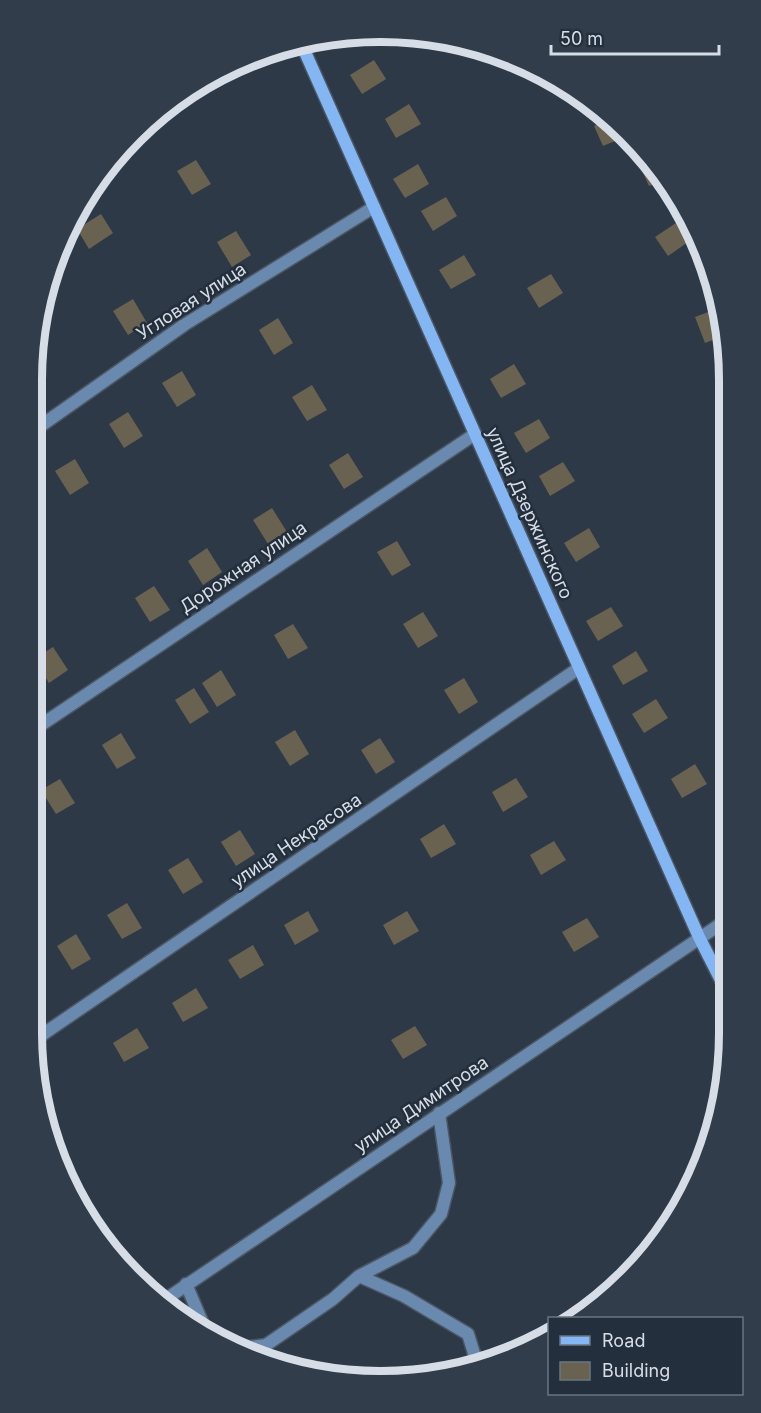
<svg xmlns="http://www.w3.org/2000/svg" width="761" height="1413" font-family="Inter,sans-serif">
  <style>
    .building { fill: #6a6251 }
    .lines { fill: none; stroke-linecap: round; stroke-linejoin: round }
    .service-casing { stroke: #4b5764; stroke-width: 15 }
    .minor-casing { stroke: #4b5764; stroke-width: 15 }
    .secondary-casing { stroke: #4b5764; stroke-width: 15 }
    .service { stroke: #6989af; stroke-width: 12 }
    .minor { stroke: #6989af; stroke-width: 12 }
    .secondary { stroke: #83b6f2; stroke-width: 12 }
    .labels { text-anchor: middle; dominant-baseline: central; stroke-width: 5; stroke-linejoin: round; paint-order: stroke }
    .street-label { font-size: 18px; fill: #d6dde6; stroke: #232f3c }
    .rim { fill: none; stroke: #d6dde6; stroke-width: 8 }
  </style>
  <rect width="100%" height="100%" fill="#2d3947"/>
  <!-- building -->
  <path class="building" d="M374,60l12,19 -24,15 -12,-19z
    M172,102l4,6 -24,15 16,-19z
    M409,104l12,20 -25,14 -11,-19z
    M611,118l16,18 -24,10 -9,-20z
    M196,160l15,24 -19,11 -15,-24z
    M649,162l16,18 -16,6 -9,-20z
    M418,164l11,20 -24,14 -12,-19z
    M446,197l11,19 -24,15 -12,-20z
    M101,214l12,19 -24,16 -12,-20z
    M679,221l12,19 -23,16 -13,-19z
    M236,231l15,24 -19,12 -15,-25z
    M464,255l12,20 -25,14 -12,-19z
    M551,274l12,19 -24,15 -12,-20z
    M133,299l14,24 -19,12 -15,-24z
    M716,309l10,26 -21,8 -10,-26z
    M278,318l15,25 -19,12 -15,-25z
    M514,364l12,20 -25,14 -11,-19z
    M182,371l14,24 -19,12 -15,-24z
    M727,374v25l-3,1 -9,-21z
    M312,385l15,25 -20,11 -15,-24z
    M128,412l15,24 -19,12 -15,-24z
    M539,419l11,19 -24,15 -12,-20z
    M348,453l15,24 -19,12 -15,-24z
    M75,459l14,24 -19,12 -15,-24z
    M563,462l12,19 -25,15 -11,-20z
    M272,508l15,24 -19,12 -15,-24z
    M589,528l11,19 -24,15 -12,-19z
    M397,541l14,24 -19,11 -15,-24z
    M207,548l15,24 -19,13 -15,-24z
    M154,586l16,24 -20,12 -15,-24z
    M611,607l12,19 -25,15 -12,-20z
    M423,612l15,24 -20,12 -15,-24z
    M293,624l15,24 -20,11 -14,-24z
    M53,647l15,23 -19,13 -15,-24z
    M636,651l12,20 -25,14 -11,-19z
    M221,670l15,25 -19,12 -15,-24z
    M464,678l14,24 -19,12 -15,-24z
    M194,688l15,24 -19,12 -15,-24z
    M656,699l12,19 -24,15 -12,-19z
    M295,730l14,24 -19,12 -15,-24z
    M121,733l15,25 -19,11 -15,-24z
    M380,738l15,24 -19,12 -15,-24z
    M695,764l12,20 -25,14 -11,-19z
    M516,778l12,19 -25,15 -11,-20z
    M60,779l15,24 -19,11 -15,-24z
    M444,824l12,20 -25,14 -11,-19z
    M240,830l15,24 -19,12 -15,-24z
    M554,841l12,19 -25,15 -11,-20z
    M728,846v25l-11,-19z
    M188,858l15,24 -20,12 -15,-24z
    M127,903l15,25 -20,11 -15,-24z
    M308,911l11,20 -24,14 -11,-20z
    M407,911l12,20 -25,14 -11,-20z
    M587,918l12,19 -25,15 -12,-20z
    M76,934l15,25 -19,11 -15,-24z
    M253,945l11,20 -24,14 -12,-19z
    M196,988l12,20 -25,14 -11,-19z
    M415,1026l12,19 -24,14 -12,-19z
    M137,1028l12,20 -25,14 -11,-19z"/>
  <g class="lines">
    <!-- service casing -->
    <g class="service-casing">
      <path id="service" d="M359,1276l45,20 64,38 9,29
        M186,1284l20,47
        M242,1348l24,-3 67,-46 26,-23 54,-28 28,-34 8,-31 -10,-70"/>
    </g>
    <!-- minor casing -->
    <g class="minor-casing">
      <path id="minor" d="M32,432l152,-107 190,-118
        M32,731l443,-297
        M33,1041l546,-373
        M163,1301l565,-382"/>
    </g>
    <!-- secondary casing -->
    <g class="secondary-casing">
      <path id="secondary" d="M301,43l398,894 30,59"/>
    </g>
    <!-- service -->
    <use href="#service" class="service"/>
    <!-- minor -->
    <use href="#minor" class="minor"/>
    <!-- secondary -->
    <use href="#secondary" class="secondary"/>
  </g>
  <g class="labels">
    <!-- street labels -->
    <g class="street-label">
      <text transform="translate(191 301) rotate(-33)">Угловая улица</text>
      <text transform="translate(530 513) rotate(66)">улица Дзержинского</text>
      <text transform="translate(243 567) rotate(-34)">Дорожная улица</text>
      <text transform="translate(296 840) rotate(-34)">улица Некрасова</text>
      <text transform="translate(421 1104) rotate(-34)">улица Димитрова</text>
    </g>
  </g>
  <!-- crop -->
  <path d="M0 0H761V1413H0ZM380 42H381A338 338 0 0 1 719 380V1033A338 338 0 0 1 381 1371H380A338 338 0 0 1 42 1033V380A338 338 0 0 1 380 42Z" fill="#313d4a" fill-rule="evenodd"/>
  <path class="rim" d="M380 42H381A338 338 0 0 1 719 380V1033A338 338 0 0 1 381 1371H380A338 338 0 0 1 42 1033V380A338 338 0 0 1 380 42Z"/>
  <!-- legend -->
  <rect x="548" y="1317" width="195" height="78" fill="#232f3c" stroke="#6b7580" stroke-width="1.5"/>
  <rect x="560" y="1336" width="30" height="9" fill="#83b6f2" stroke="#6b7580" stroke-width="1.5"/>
  <text x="602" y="1347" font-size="18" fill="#d6dde6">Road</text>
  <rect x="560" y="1362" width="30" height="18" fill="#6a6251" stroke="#6b7580" stroke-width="1.5"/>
  <text x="602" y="1377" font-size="18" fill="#d6dde6">Building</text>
  <!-- scale -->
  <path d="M551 45v9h168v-9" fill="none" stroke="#d6dde6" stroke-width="3"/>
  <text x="560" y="45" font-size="18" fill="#d6dde6" stroke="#232f3c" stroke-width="4.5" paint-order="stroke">50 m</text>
</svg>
